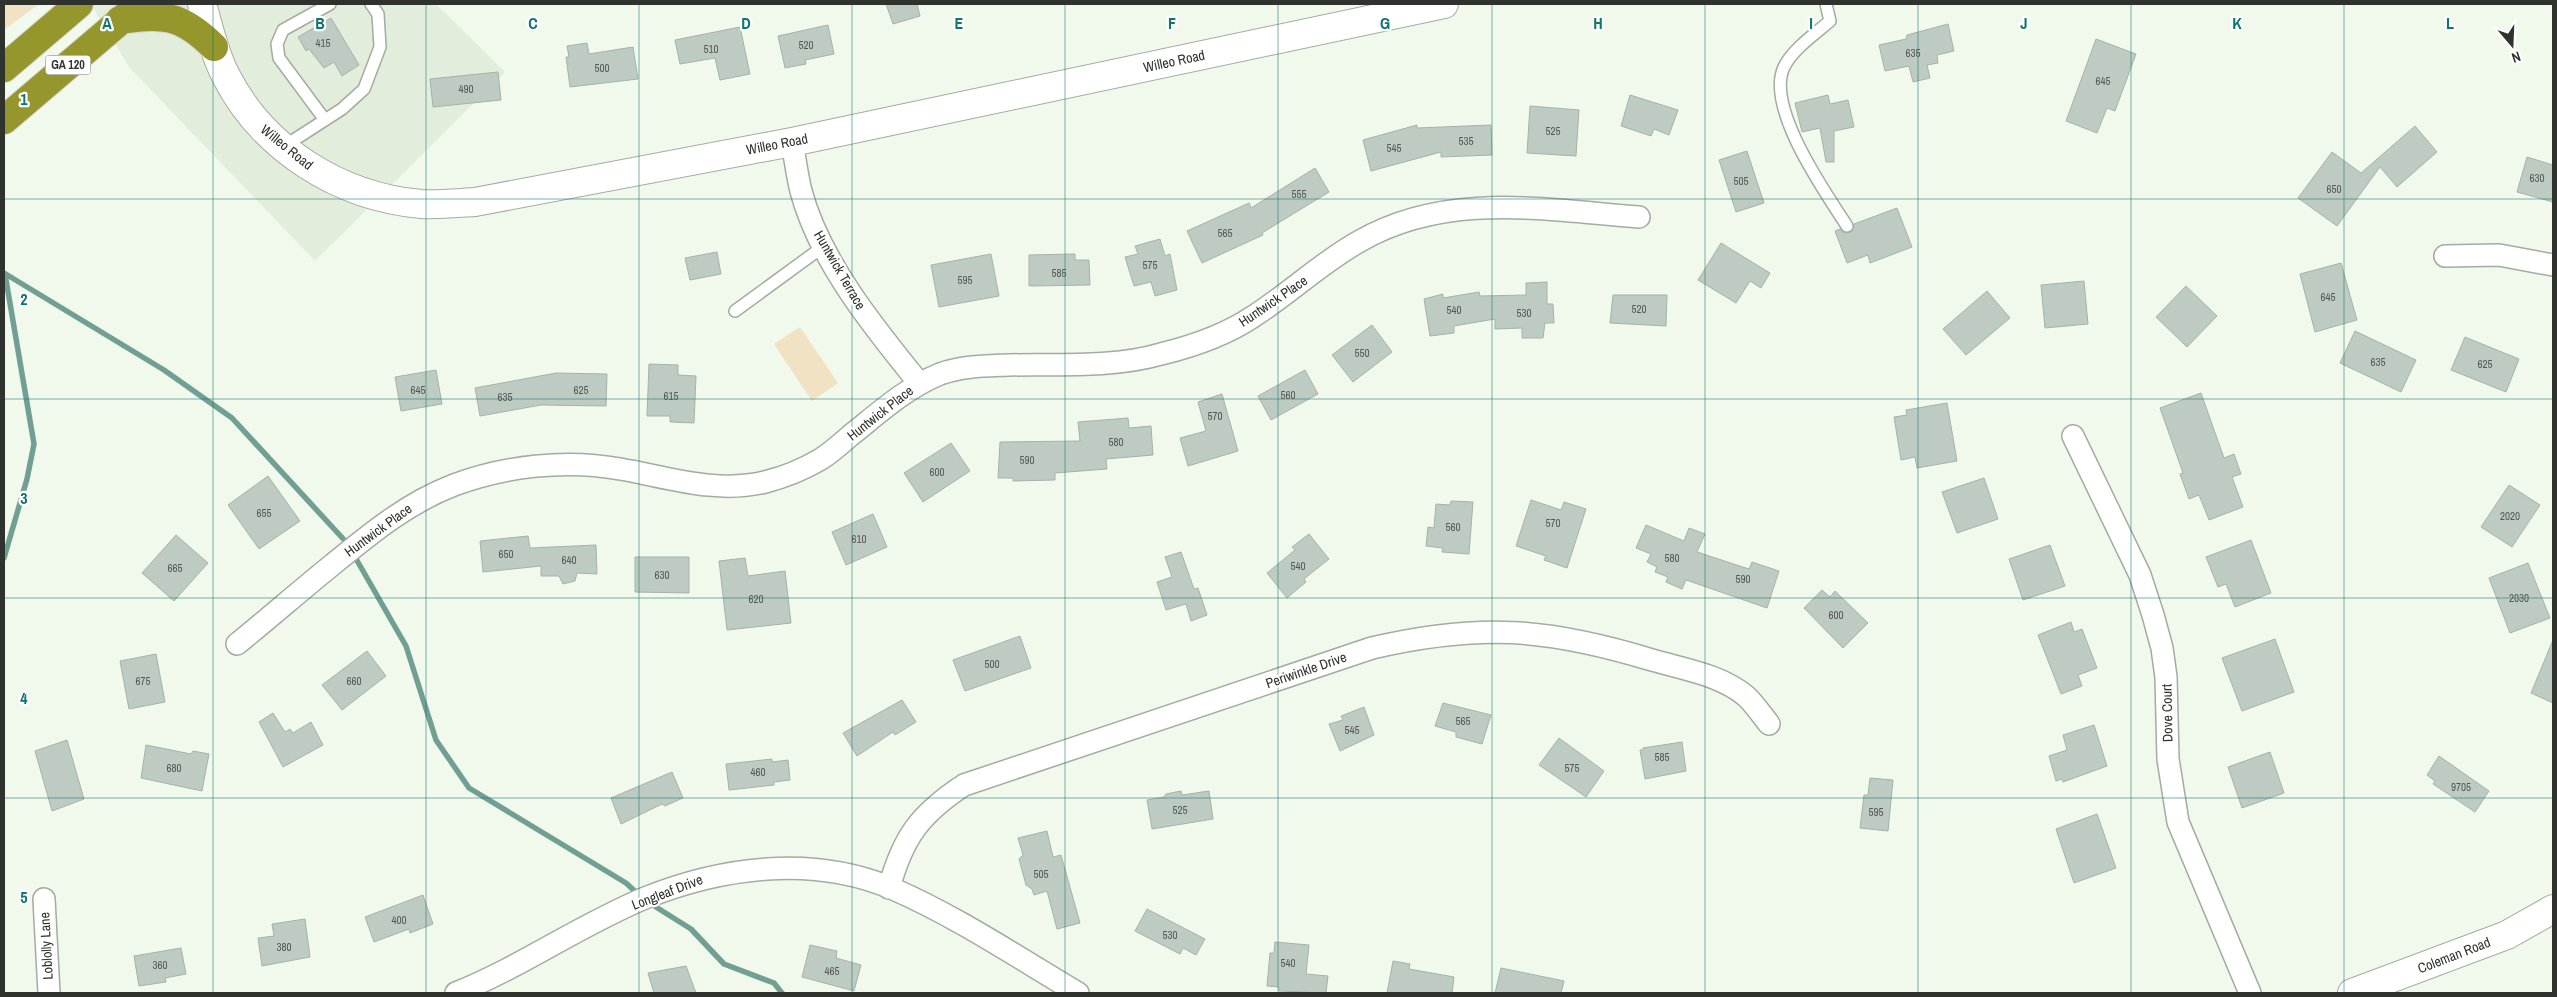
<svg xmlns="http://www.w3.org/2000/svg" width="2557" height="997" font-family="'Archivo Narrow',sans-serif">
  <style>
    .built { fill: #e2eddb }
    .green { fill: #f0e2c3 }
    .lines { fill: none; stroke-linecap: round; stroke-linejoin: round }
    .stream { stroke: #719f94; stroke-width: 5.5 }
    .building { fill: #becbc2; stroke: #a6b2a9 }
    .lane-casing { stroke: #a4aba0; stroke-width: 14 }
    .street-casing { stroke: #a4aba0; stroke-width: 24 }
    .secondary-casing { stroke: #a4aba0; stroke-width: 30 }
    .highway-casing { stroke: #d5d6d5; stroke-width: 30 }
    .lane { stroke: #fff; stroke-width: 11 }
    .street { stroke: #fff; stroke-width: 21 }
    .secondary { stroke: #fff; stroke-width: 28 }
    .highway { stroke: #95972d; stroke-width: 28 }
    .grid { fill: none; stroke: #0f766e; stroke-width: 1; stroke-opacity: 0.55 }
    .labels { text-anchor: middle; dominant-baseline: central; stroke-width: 4.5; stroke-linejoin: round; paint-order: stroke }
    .number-label { font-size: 11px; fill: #535852 }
    .shield { fill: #fff; stroke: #6d706c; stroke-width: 1 }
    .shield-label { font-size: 12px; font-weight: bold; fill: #2f322d }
    .street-label { font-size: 14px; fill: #2f322d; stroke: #fff }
    .grid-label { font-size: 16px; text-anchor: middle; font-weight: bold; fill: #0f766e; stroke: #fff; stroke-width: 4.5; stroke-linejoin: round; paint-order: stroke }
  </style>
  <rect width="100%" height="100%" fill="#f1f9ed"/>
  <!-- built -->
  <path class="built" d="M91,4h345l69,68 -190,189 -186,-194z"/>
  <!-- green -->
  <path class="green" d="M4,4h35l-35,26z
    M800,327l38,56 -26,18 -38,-57z"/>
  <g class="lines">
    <!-- stream -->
    <path class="stream" d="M4,273l160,97 68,48 115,125 59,103 30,94 33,48 157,95 13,12
      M4,558l23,-79 7,-35 -29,-170
      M648,902l43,27 33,35 50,19 8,10"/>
  </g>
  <!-- building -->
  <path class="building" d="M886,4h31l3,12 -27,8z
    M331,18l28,47 -17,11 -8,-14 -10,6 -15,-19 -3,2 -8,-14z
    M1948,24l6,27 -17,4 1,8 -11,2 3,13 -17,4 -4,-16 -24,5 -6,-26 27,-6 1,-4z
    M828,25l6,29 -29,6 1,4 -21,4 -7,-32z
    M740,27l10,47 -30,6 -5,-22 -35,6 -5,-24z
    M2096,39l40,15 -21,57 -8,-3 -10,25 -31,-12z
    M587,43l2,11 44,-7 5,32 -68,8 -4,-30h3l-2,-11z
    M498,72l3,28 -68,7 -3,-28z
    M1630,95l48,15 -9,25 -15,-6 -3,7 -30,-10z
    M1828,95l2,9 18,-4 6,27 -20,4v31h-8l-6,-34 -18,4 -7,-29z
    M1530,106l49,4 -3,46 -49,-3z
    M1417,125v3l74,-3 1,30 -51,2v-5l-70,19 -8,-31z
    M2415,126l22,26 -40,35 -17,-20 -43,59 -39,-28 34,-46 29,21z
    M1747,151l17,52 -28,9 -17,-52z
    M2527,157l26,8v37l-36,-10z
    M1315,168l14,24 -67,41 1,2 -61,28 -15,-32 62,-28 2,5z
    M1897,208l15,39 -42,16 -2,-8 -21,8 -12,-32 5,-2 4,4 7,-1 3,-8z
    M1160,239l5,17 5,-2 7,36 -22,6 -4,-14 -17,4 -9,-29 13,-3 -3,-8z
    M1721,243l49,30 -9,15 -11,-7 -14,22 -38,-23z
    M717,252l4,22 -31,6 -5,-22z
    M991,254l8,42 -60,11 -8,-42z
    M1075,254v6h14l1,25 -61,1v-31z
    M2341,263l16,57 -42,12 -15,-58z
    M2084,281l4,43 -43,4 -4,-43z
    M1547,282v22h6l1,19h-9l-2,15h-21v-10l-27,1v-10l-41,7v7l-24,3 -6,-37 19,-5v4l36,-6 1,4 46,-1v-12z
    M2186,286l31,30 -30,31 -31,-30z
    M1987,291l23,27 -44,37 -23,-26z
    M1613,295h54l-1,31 -56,-3z
    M1372,325l20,27 -39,30 -21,-27z
    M2355,331l61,29 -15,32 -61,-29z
    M2465,337l54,22 -13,33 -55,-22z
    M649,364l29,1v10l18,1 -2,47 -24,-1v-6h-23z
    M436,370l6,34 -41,7 -6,-34z
    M1305,370l13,24 -47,26 -13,-24z
    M556,373l51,1 -1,32 -65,-1 -61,11 -5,-28z
    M2201,393l23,65 10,-4 7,20 -9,3 11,30 -34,13 -10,-25 -10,4 -9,-25 3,-1 -23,-65z
    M1222,394l16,57 -50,15 -8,-28 26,-7 -8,-29z
    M1947,403l10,58 -40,7 -2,-11 -14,3 -7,-43 13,-2 -1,-5z
    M1128,418l1,10 22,-2 2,29 -47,4 1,10 -52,4v7l-42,1v-3h-15l2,-36 80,-1 -2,-19z
    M951,443l19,28 -47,31 -19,-29z
    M268,476l32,45 -41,28 -31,-44z
    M1984,478l14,41 -41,14 -15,-41z
    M2509,485l31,20 -28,42 -31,-20z
    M1531,500l30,10 3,-8 22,7 -19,59 -23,-8 2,-4 -30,-10z
    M1451,501l22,1 -4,52 -27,-2 1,-4 -17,-2 2,-19 6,1 2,-24 14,1z
    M873,514l14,33 -41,18 -14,-33z
    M1646,525l38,16 5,-13 16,6 -8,18 52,17 3,-7 27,9 -12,37 -81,-28 -4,9 -16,-7 2,-5 -13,-5 2,-5 -10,-5 4,-8 -15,-6z
    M1309,534l20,25 -25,20 2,3 -19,16 -20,-25 28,-23 -3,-3z
    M176,535l32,28 -34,38 -32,-28z
    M528,536l2,12 66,-3 1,29 -20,-1 -2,8 -12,3 -4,-8h-18v-10l-58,6 -3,-31z
    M2251,540l20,53 -36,14 -9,-23 -8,3 -12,-30z
    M2050,545l15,41 -42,14 -14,-41z
    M1181,552l13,37 4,-1 9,27 -16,6 -5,-17 -20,6 -9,-28 15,-5 -7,-20z
    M635,557h54v36l-54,-1z
    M745,558l3,18 37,-5 6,52 -64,7 -8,-69z
    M2528,563l22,55 -40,15 -21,-55z
    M1822,590l8,7 5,-6 33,32 -25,25 -39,-40z
    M2071,622l3,10 8,-3 15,39 -19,7 4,11 -21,8 -23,-59z
    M1020,636l11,32 -66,23 -12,-31z
    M2275,639l19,53 -52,19 -20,-53z
    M2553,640v63l-22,-10z
    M367,651l19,25 -44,34 -20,-25z
    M156,654l9,48 -36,7 -9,-48z
    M902,700l14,22 -21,13 -2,-3 -36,24 -14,-23z
    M1443,703l48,12 -9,29 -26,-7v-5l-21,-6z
    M1364,707l10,28 -34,16 -11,-27 14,-4 -2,-4z
    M273,713l12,19 5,-3 3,4 18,-11 12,23 -40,22 -24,-45z
    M2094,725l13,41 -44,16 -1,-3 -6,2 -7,-25 18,-6 -4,-15z
    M1559,738l45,33 -18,26 -47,-32z
    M67,740l17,59 -32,12 -17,-60z
    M1682,742l4,29 -41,8 -5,-29h3v-2z
    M146,745l45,9 2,-3 16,3 -7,37 -61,-13z
    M2270,752l14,41 -42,15 -14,-41z
    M2439,756l50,35 -14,21 -42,-28 2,-3 -8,-6z
    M772,759v3l16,-2 2,20 -16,2v3l-45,5 -3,-26z
    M672,772l11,26 -18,8 -3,-2 -41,20 -10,-26z
    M1870,778l23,2 -5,51 -28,-3 4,-33h4z
    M1181,791l1,4 27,-4 4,28 -61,10 -5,-29 17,-3 2,-3z
    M2097,814l19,54 -42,15 -18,-54z
    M1047,831l6,26 8,-2 19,68 -23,6 -10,-38 -13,4 -2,-6 -6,-4 -7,-26 4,-4 -5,-17z
    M423,895l10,29 -23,9 -1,-4 -35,13 -9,-25z
    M1147,909l58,30 -9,16 -13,-7 -3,6 -45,-23z
    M305,919l5,38 -48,9 -4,-28 16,-2 -2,-12z
    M1275,942l34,3 -3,29 22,2 -2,17 -47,-2v-4l-12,-1 3,-33h4z
    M810,945l27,6 -1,7 25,7 -7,26 -52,-14z
    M181,948l5,26 -21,4 1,4 -27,4 -5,-30z
    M1393,961l17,3 -1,5 45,8 -2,16h-65z
    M686,966l10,27h-42l-6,-20z
    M1501,968l63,13 -3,12h-66z"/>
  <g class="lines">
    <!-- lane casing -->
    <g class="lane-casing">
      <path id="lane" d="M1826,4l4,17c-14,12 -38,29 -46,46 -19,40 41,125 63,159
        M325,120l-46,-62 -2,-14 6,-14 47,-26
        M283,147l59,-38 22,-20 16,-42 -2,-33 -7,-10
        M735,311l89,-65"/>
    </g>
    <!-- street casing -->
    <g class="street-casing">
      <path id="street" d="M792,142c3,16 5,33 9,49 18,69 74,138 118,192
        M2445,256l54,-1 54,10
        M2073,436l67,139 13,40 9,33 4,29 2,82 10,63 72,171
        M237,644c32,-26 63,-53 95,-79 38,-31 75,-62 122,-80 51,-19 112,-26 166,-16 48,8 96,25 145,13 20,-5 39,-13 56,-23 11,-7 21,-16 30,-24 29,-23 55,-47 89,-61 22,-8 45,-8 68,-9 50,-1 105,3 153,-11 33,-8 65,-19 93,-38 36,-23 68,-54 106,-75 87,-50 185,-31 279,-24
        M889,888c14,-51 31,-74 75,-103l408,-137c107,-25 175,-20 280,12 31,9 70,15 95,37 8,8 15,18 22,27
        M44,899l5,94
        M456,993c65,-26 124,-68 189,-95 77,-31 167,-43 246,-10 65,28 126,69 187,105"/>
    </g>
    <!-- secondary casing -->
    <g class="secondary-casing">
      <path id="secondary" d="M202,4c7,24 12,49 24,72 37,73 114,121 195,128 18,1 36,-1 54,-2l317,-60 652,-138
        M2352,993l155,-58 46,-26"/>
    </g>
    <!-- highway casing -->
    <g class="highway-casing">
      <path id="highway" d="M120,20c43,-7 62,-5 94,27
        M4,68l75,-64
        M4,120l136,-116"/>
    </g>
    <!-- lane -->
    <use href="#lane" class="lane"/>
    <!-- street -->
    <use href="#street" class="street"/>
    <!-- secondary -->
    <use href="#secondary" class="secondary"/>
    <!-- highway -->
    <use href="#highway" class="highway"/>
  </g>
  <!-- grid -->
  <path class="grid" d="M213,4v989M426,4v989M639,4v989M852,4v989M1065,4v989M1278,4v989M1492,4v989M1705,4v989M1918,4v989M2131,4v989M2344,4v989M4,199h2549M4,399h2549M4,598h2549M4,798h2549"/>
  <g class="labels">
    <!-- number labels -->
    <g class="number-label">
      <text x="323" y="43">415</text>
      <text x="806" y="45">520</text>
      <text x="711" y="49">510</text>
      <text x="1913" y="53">635</text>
      <text x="602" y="68">500</text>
      <text x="2103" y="81">645</text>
      <text x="466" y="89">490</text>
      <text x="1553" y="131">525</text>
      <text x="1466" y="141">535</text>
      <text x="1394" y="148">545</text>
      <text x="2537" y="178">630</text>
      <text x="1741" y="181">505</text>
      <text x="2334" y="189">650</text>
      <text x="1299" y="194">555</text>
      <text x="1225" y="233">565</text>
      <text x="1150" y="265">575</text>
      <text x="1059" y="273">585</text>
      <text x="965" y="280">595</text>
      <text x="2328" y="297">645</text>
      <text x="1639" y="309">520</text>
      <text x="1454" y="310">540</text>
      <text x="1524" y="313">530</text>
      <text x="1362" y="353">550</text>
      <text x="2378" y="362">635</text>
      <text x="2485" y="364">625</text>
      <text x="418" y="390">645</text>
      <text x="581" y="390">625</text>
      <text x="1288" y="395">560</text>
      <text x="671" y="396">615</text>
      <text x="505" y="397">635</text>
      <text x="1215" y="416">570</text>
      <text x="1116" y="442">580</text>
      <text x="1027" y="460">590</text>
      <text x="937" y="472">600</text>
      <text x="264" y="513">655</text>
      <text x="2510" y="516">2020</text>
      <text x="1553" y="523">570</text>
      <text x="1453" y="527">560</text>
      <text x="859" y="539">610</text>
      <text x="506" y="554">650</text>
      <text x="1672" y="558">580</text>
      <text x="569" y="560">640</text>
      <text x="1298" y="566">540</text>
      <text x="175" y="568">665</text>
      <text x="662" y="575">630</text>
      <text x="1743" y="579">590</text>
      <text x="2519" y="598">2030</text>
      <text x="756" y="599">620</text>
      <text x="1836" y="615">600</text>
      <text x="992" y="664">500</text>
      <text x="143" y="681">675</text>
      <text x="354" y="681">660</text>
      <text x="1463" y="721">565</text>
      <text x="1352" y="730">545</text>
      <text x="1662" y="757">585</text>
      <text x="174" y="768">680</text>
      <text x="1572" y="768">575</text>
      <text x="758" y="772">460</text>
      <text x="2461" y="787">9705</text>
      <text x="1180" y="810">525</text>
      <text x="1876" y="812">595</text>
      <text x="1041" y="874">505</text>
      <text x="399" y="920">400</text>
      <text x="1170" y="935">530</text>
      <text x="284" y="947">380</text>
      <text x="1288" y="963">540</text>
      <text x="160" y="965">360</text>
      <text x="832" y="971">465</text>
    </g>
    <!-- shield labels -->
    <rect class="shield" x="45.5" y="55.5" width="45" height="19" rx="4"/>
    <g class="shield-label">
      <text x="68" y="65">GA 120</text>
    </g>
    <!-- street labels -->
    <g class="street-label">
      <text transform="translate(1174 61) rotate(-12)">Willeo Road</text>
      <text transform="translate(777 144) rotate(-11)">Willeo Road</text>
      <text transform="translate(287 147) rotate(39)">Willeo Road</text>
      <text transform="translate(840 270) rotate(60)">Huntwick Terrace</text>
      <text transform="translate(1273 301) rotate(-34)">Huntwick Place</text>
      <text transform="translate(880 413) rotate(-38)">Huntwick Place</text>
      <text transform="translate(378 530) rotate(-36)">Huntwick Place</text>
      <text transform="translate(1306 670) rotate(-19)">Periwinkle Drive</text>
      <text transform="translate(2167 713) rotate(-91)">Dove Court</text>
      <text transform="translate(667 892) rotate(-21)">Longleaf Drive</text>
      <text transform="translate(46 946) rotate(-93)">Loblolly Lane</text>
      <text transform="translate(2454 955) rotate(-21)">Coleman Road</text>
    </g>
  </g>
  <g class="grid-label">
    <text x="107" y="29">A</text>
    <text x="320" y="29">B</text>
    <text x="533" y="29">C</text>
    <text x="746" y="29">D</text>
    <text x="959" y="29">E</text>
    <text x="1172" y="29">F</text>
    <text x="1385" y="29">G</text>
    <text x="1598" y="29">H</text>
    <text x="1811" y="29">I</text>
    <text x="2024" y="29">J</text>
    <text x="2237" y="29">K</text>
    <text x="2450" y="29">L</text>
    <text x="24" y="105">1</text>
    <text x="24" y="305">2</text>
    <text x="24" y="504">3</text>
    <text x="24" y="704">4</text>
    <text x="24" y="903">5</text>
  </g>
  <!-- border -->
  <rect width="2557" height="997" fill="none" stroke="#2f322d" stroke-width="10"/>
  <!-- north arrow -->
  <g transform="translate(2512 45) rotate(161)" stroke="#ffffff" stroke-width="4" paint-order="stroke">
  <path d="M0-4L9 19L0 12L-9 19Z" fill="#2f322d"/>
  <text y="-8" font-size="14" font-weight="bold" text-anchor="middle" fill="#2f322d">N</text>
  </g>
</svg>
